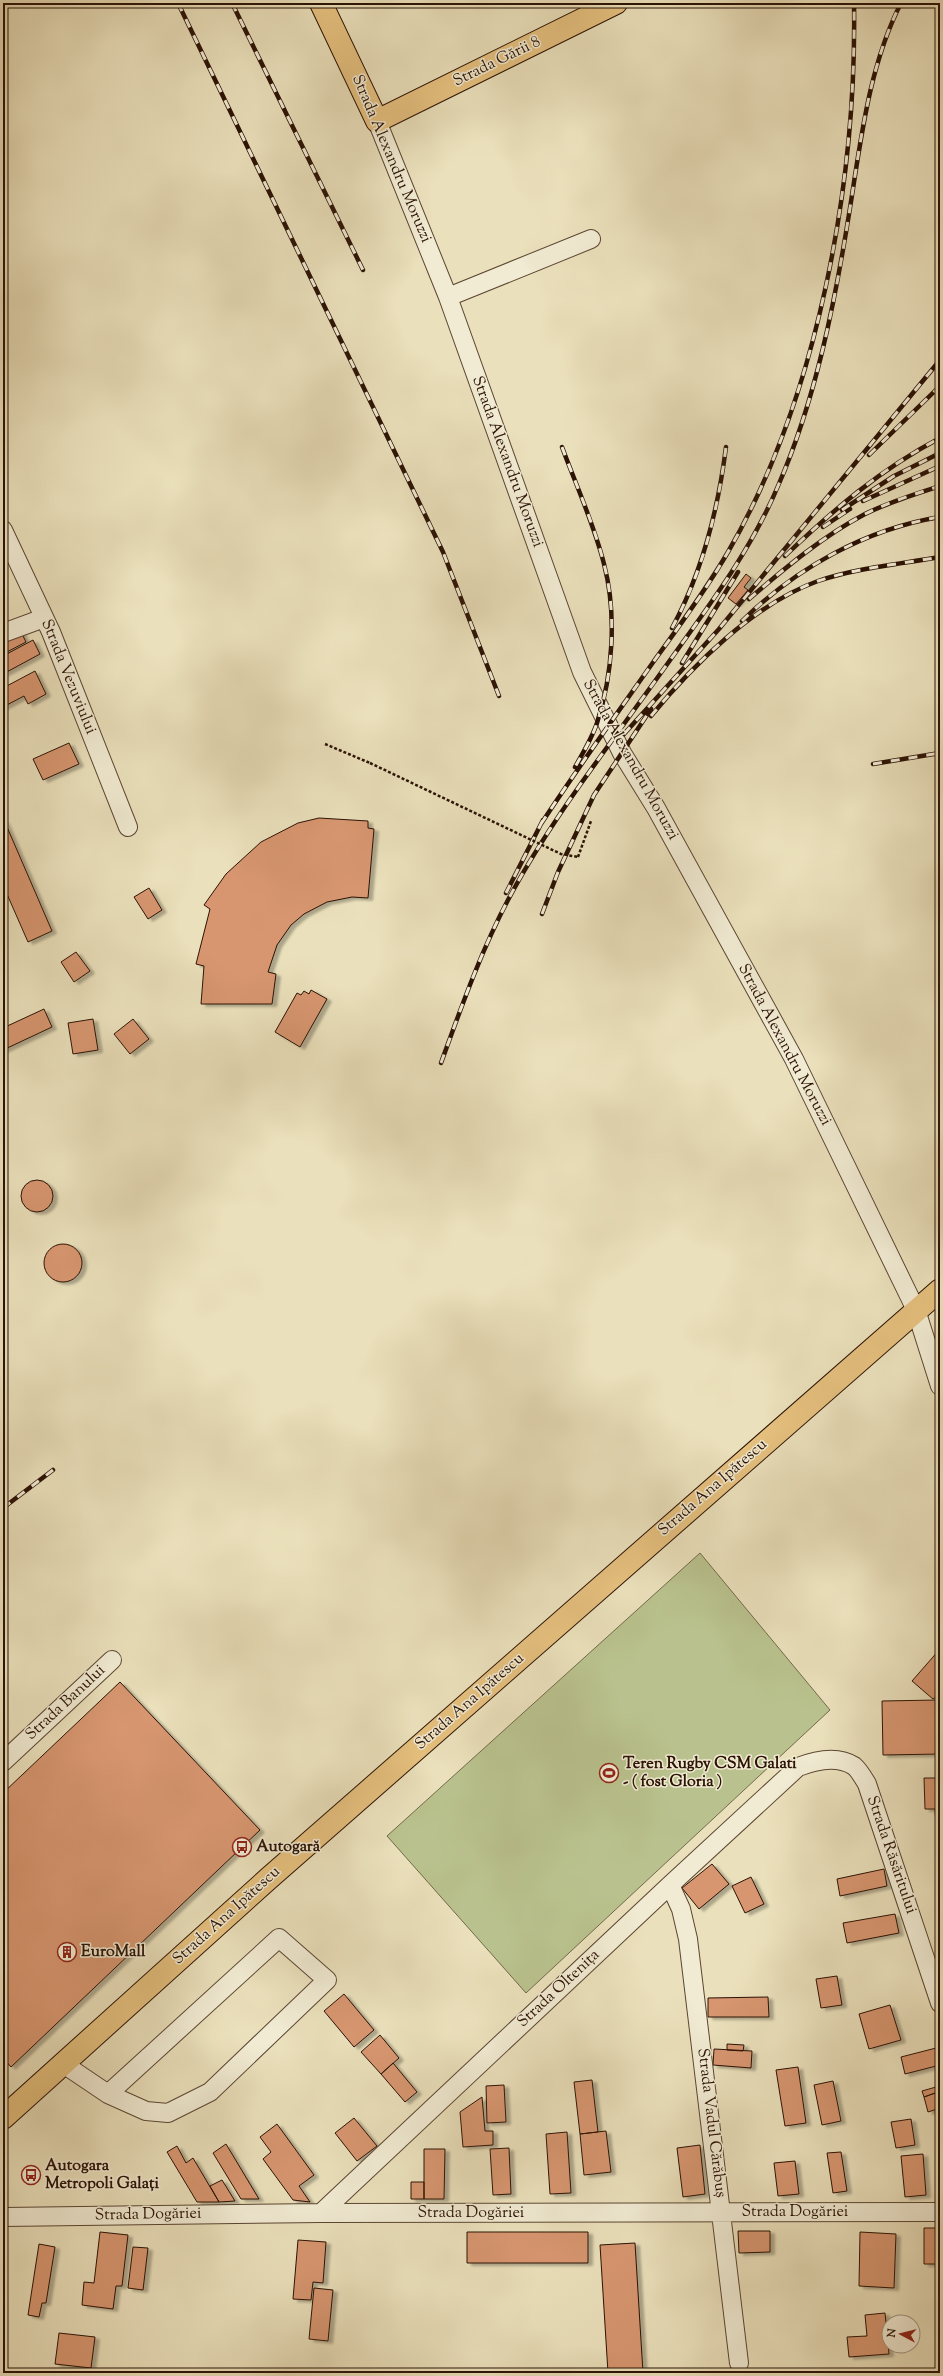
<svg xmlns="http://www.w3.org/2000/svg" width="943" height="2376" font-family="'Sorts Mill Goudy',serif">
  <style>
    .pitch { fill: #b9c28e; stroke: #726a4a }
    .building { fill: #d79670; stroke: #2b1205; filter: url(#shadow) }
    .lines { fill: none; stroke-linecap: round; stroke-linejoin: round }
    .minor-casing { stroke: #5b4632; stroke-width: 20 }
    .major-casing { stroke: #2b1205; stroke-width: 24 }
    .path { stroke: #2b1205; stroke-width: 2.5; stroke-dasharray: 3 2; stroke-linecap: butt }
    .minor { stroke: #f1ebd3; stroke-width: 18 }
    .major { stroke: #e5c07e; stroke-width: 22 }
    .rail-casing { stroke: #2b1205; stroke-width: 4.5 }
    .rail { stroke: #f1ebd3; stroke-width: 3; stroke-dasharray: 9; stroke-linecap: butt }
    .path-bridge { stroke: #2b1205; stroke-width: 2.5; stroke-dasharray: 3 2; stroke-linecap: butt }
    .labels { text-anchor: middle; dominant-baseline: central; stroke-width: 3; stroke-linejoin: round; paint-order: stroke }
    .street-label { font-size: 16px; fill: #2b1205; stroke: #f1ebd3 }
    .poi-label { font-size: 16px; font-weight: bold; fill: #2b1205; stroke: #f1ebd3; text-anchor: start }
  </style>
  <defs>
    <filter id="shadow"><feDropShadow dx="4.5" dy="2.5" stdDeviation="1" flood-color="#0004"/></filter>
  </defs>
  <rect width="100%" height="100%" fill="#eae0bb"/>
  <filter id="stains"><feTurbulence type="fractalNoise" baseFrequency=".005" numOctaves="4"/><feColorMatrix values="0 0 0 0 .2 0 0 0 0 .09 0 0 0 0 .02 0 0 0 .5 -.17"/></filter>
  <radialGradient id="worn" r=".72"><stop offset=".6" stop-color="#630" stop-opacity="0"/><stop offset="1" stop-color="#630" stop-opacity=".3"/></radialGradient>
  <!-- pitch -->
  <path class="pitch" d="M700,1553l130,157 -304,283 -139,-157z"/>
  <!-- building -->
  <path class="building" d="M746,574l5,4 -7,9 4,3 -12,14 -8,-6z
    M20,630l6,12 -23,12v-15z
    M33,640l7,14 -37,20v-18z
    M35,671l11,23 -18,10 -4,-8 -21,11v-19z
    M69,743l10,21 -36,16 -10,-21z
    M319,818l49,3v7l6,1 -6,69 -16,-1 -25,5 -23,12 -13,11 -14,20 -9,27 8,2 -4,30h-71l3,-38 -8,-2 14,-55 -6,-4 22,-31 35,-32 37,-19z
    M4,820l48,111 -24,11 -25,-57z
    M149,888l13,22 -14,9 -14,-22z
    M76,952l14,19 -16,11 -13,-20z
    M311,990l16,9 -27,48 -25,-15 22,-39 4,2 3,-4 5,3z
    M44,1009l8,18 -49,23v-22z
    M93,1019l5,31 -25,4 -5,-31z
    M133,1019l16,20 -19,15 -16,-20z
    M21 1196a16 16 0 1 1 32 0a16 16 0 1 1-32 0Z
    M44 1263a19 19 0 1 1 38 0a19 19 0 1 1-38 0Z
    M940,1649v45l-7,5 -21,-18z
    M120,1682l140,148 -249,237 -8,-9v-265z
    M938,1700l2,54 -57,1 -1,-54z
    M924,1778h16v31h-15z
    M935,1809h5v92z
    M712,1864l17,20 -30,25 -17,-21z
    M884,1869l3,17 -47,10 -3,-17z
    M751,1877l13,27 -19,9 -13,-27z
    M895,1914l4,19 -52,10 -4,-20z
    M837,1976l5,29 -21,3 -5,-29z
    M344,1994l30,36 -20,17 -30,-36z
    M768,1997l1,20h-61v-19z
    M890,2005l11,35 -32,9 -10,-35z
    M380,2035l19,23 -18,16 -20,-22z
    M727,2044l17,1 -1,6 -16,-1z
    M940,2047v18l-35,9 -4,-17z
    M714,2049l38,2 -1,17 -38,-3z
    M393,2063l24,29 -12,10 -24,-28z
    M798,2067l8,56 -21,3 -9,-56z
    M592,2080l6,52 -18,2 -6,-52z
    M833,2081l8,40 -19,4 -8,-40z
    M504,2085l2,37 -19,1 -1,-37z
    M936,2087l2,5 -14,5 -2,-6z
    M938,2092h2v16l-12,4 -4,-15z
    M482,2097l3,34h8v14l-30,2 -3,-35z
    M354,2118l23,28 -20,15 -22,-28z
    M911,2119l4,26 -19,3 -5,-26z
    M277,2124l37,51 -15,11 11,16 -17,-2 -30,-41 8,-7 -11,-15z
    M606,2131l5,41 -27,3 -4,-41z
    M567,2132l4,61 -21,1 -4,-60z
    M226,2144l33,55h-18l-28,-46z
    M700,2145l5,49 -22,3 -6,-49z
    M177,2146l9,17 7,-5 26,44h-22l-30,-50z
    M509,2148l2,46 -18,1 -3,-46z
    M424,2149h21l-1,50h-20z
    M841,2152l6,39 -14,2 -6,-40z
    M923,2154l3,41 -21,2 -4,-41z
    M795,2161l4,33 -21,2 -4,-33z
    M222,2180l13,21 -16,1 -9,-16z
    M411,2182h13v17h-13z
    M924,2228h16v36h-16z
    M738,2231h32v21l-31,1z
    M100,2232l28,3 -6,51h-6l-3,23 -31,-4 2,-23 10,1z
    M467,2232h121v31h-121z
    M860,2232l36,2 -2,54 -35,-2z
    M298,2240l28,2 -3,41 -10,-1 -2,18 -18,-1z
    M635,2243l8,130h-35l-8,-128z
    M39,2244l16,3 -9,56h-4l-3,14 -11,-2z
    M133,2247l15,1 -5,42 -15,-2z
    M314,2288l19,2 -5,51 -19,-2z
    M885,2313l4,41 -40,3 -2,-20 20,-1 -2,-21z
    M59,2333l36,4 -4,31 -36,-4z"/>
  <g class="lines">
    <!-- minor casing -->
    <g class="minor-casing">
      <path id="minor" d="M377,121l71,176 134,375 40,81 34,55 138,251 122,251 24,76
        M448,297l143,-58
        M3,530l48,102 77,195
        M3,633l41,-15
        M3,1762l109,-102
        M670,1885l11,24 7,30 51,424
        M62,2063l46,31 38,17 22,2 42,-21 117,-112 -48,-42 -171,156
        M321,2213l349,-328 128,-118c18,-7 39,-12 56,-1 5,4 10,13 13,18l73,219
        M3,2217l318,-4 619,-1"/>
    </g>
    <!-- major casing -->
    <g class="major-casing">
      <path id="major" d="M321,3l56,118 239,-118
        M3,2118l265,-239 672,-589"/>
    </g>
    <!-- path -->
    <path class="path" d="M325,744l45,19
      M578,857l13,-36"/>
    <!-- minor -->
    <use href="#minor" class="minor"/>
    <!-- major -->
    <use href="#major" class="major"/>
    <!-- rail casing -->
    <g class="rail-casing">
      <path id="rail" d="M178,3l265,549 56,144
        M232,3l131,267
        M562,447c14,38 32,77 42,117 13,50 9,110 -7,159 -5,15 -14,30 -22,44
        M869,455l71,-69
        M863,501l77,-35
        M842,510l52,-34 46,-23
        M823,527l27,-18
        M785,556c48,-46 96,-87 155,-118
        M749,599c36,-31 74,-63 116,-85 24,-12 50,-20 75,-28
        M742,621c54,-53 124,-92 198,-104
        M672,628c31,-57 46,-118 54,-181
        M682,663l56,-91
        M651,716c42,-51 103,-112 167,-135 38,-13 82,-17 122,-24
        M624,734l95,-105 221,-269
        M873,764l67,-11
        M541,824c36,-55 75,-109 113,-163 26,-36 52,-71 74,-109 90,-155 129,-371 126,-549
        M506,893l37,-73
        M542,914l16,-42 36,-77 57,-86
        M441,1063c20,-55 40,-112 67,-163 21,-40 46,-78 72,-115 34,-48 69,-95 103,-143 36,-50 71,-99 95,-156 38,-87 57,-184 72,-278 11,-69 19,-142 51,-205
        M3,1508l50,-38"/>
    </g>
    <!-- rail -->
    <use href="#rail" class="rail"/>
    <!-- path-bridge -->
    <path class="path-bridge" d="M370,763l191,91 17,3"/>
  </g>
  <!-- icons -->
  <defs>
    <g id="stadium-ring" transform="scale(1)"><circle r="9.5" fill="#f1ebd3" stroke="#8f2418" stroke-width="1.5"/><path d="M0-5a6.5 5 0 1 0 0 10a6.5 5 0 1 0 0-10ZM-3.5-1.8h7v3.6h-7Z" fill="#8f2418"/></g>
    <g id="bus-ring" transform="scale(1)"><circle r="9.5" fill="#f1ebd3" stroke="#8f2418" stroke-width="1.5"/><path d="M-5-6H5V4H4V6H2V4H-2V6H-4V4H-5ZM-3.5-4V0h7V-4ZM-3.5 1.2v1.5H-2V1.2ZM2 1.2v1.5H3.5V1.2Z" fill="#8f2418"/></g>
    <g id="building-ring" transform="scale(1)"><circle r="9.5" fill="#f1ebd3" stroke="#8f2418" stroke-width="1.5"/><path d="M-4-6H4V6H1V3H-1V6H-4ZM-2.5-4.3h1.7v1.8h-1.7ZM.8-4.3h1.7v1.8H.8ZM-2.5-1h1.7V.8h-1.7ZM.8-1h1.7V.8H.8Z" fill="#8f2418"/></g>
  </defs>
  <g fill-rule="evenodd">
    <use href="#stadium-ring" x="609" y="1773"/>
    <use href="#bus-ring" x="242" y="1847"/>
    <use href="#building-ring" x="67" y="1952"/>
    <use href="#bus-ring" x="31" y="2175"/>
  </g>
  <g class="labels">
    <!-- street labels -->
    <g class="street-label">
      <text transform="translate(497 62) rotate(-26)">Strada Gării 8</text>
      <text transform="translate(391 159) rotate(67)">Strada Alexandru Moruzzi</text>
      <text transform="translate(507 462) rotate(70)">Strada Alexandru Moruzzi</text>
      <text transform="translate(68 677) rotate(68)">Strada Vezuviului</text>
      <text transform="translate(630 760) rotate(61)">Strada Alexandru Moruzzi</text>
      <text transform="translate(784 1045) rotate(62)">Strada Alexandru Moruzzi</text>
      <text transform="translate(713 1488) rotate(-41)">Strada Ana Ipătescu</text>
      <text transform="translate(470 1702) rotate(-41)">Strada Ana Ipătescu</text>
      <text transform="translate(66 1703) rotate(-43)">Strada Banului</text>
      <text transform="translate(891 1855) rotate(71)">Strada Răsăritului</text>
      <text transform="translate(227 1916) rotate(-42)">Strada Ana Ipătescu</text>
      <text transform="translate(559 1989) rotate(-43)">Strada Oltenița</text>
      <text transform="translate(711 2123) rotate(83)">Strada Vadul Cărăbuș</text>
      <text x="795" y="2212">Strada Dogăriei</text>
      <text x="471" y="2213">Strada Dogăriei</text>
      <text transform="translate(148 2215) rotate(-1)">Strada Dogăriei</text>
    </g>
    <!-- poi labels -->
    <g class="poi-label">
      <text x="623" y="1764">Teren Rugby CSM Galati<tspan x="623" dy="18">- ( fost Gloria )</tspan></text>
      <text x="256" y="1847">Autogară</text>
      <text x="81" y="1952">EuroMall</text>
      <text x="45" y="2166">Autogara<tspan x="45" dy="18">Metropoli Galați</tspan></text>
    </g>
  </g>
  <!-- margin -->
  <rect width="943" height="2376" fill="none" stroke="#eae0bb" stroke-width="16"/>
  <rect x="4" y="4" width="935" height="2368" fill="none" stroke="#2b1205" stroke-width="2"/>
  <rect x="8" y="8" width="927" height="2360" fill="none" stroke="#2b1205"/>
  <!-- north arrow -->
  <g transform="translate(901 2334) rotate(277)"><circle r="19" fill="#f1ebd3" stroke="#a29481"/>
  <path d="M0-3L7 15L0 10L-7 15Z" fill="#8f2418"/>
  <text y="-6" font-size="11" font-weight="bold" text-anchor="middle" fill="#2b1205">N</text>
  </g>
  <rect width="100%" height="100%" filter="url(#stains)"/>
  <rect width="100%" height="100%" fill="url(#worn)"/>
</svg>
